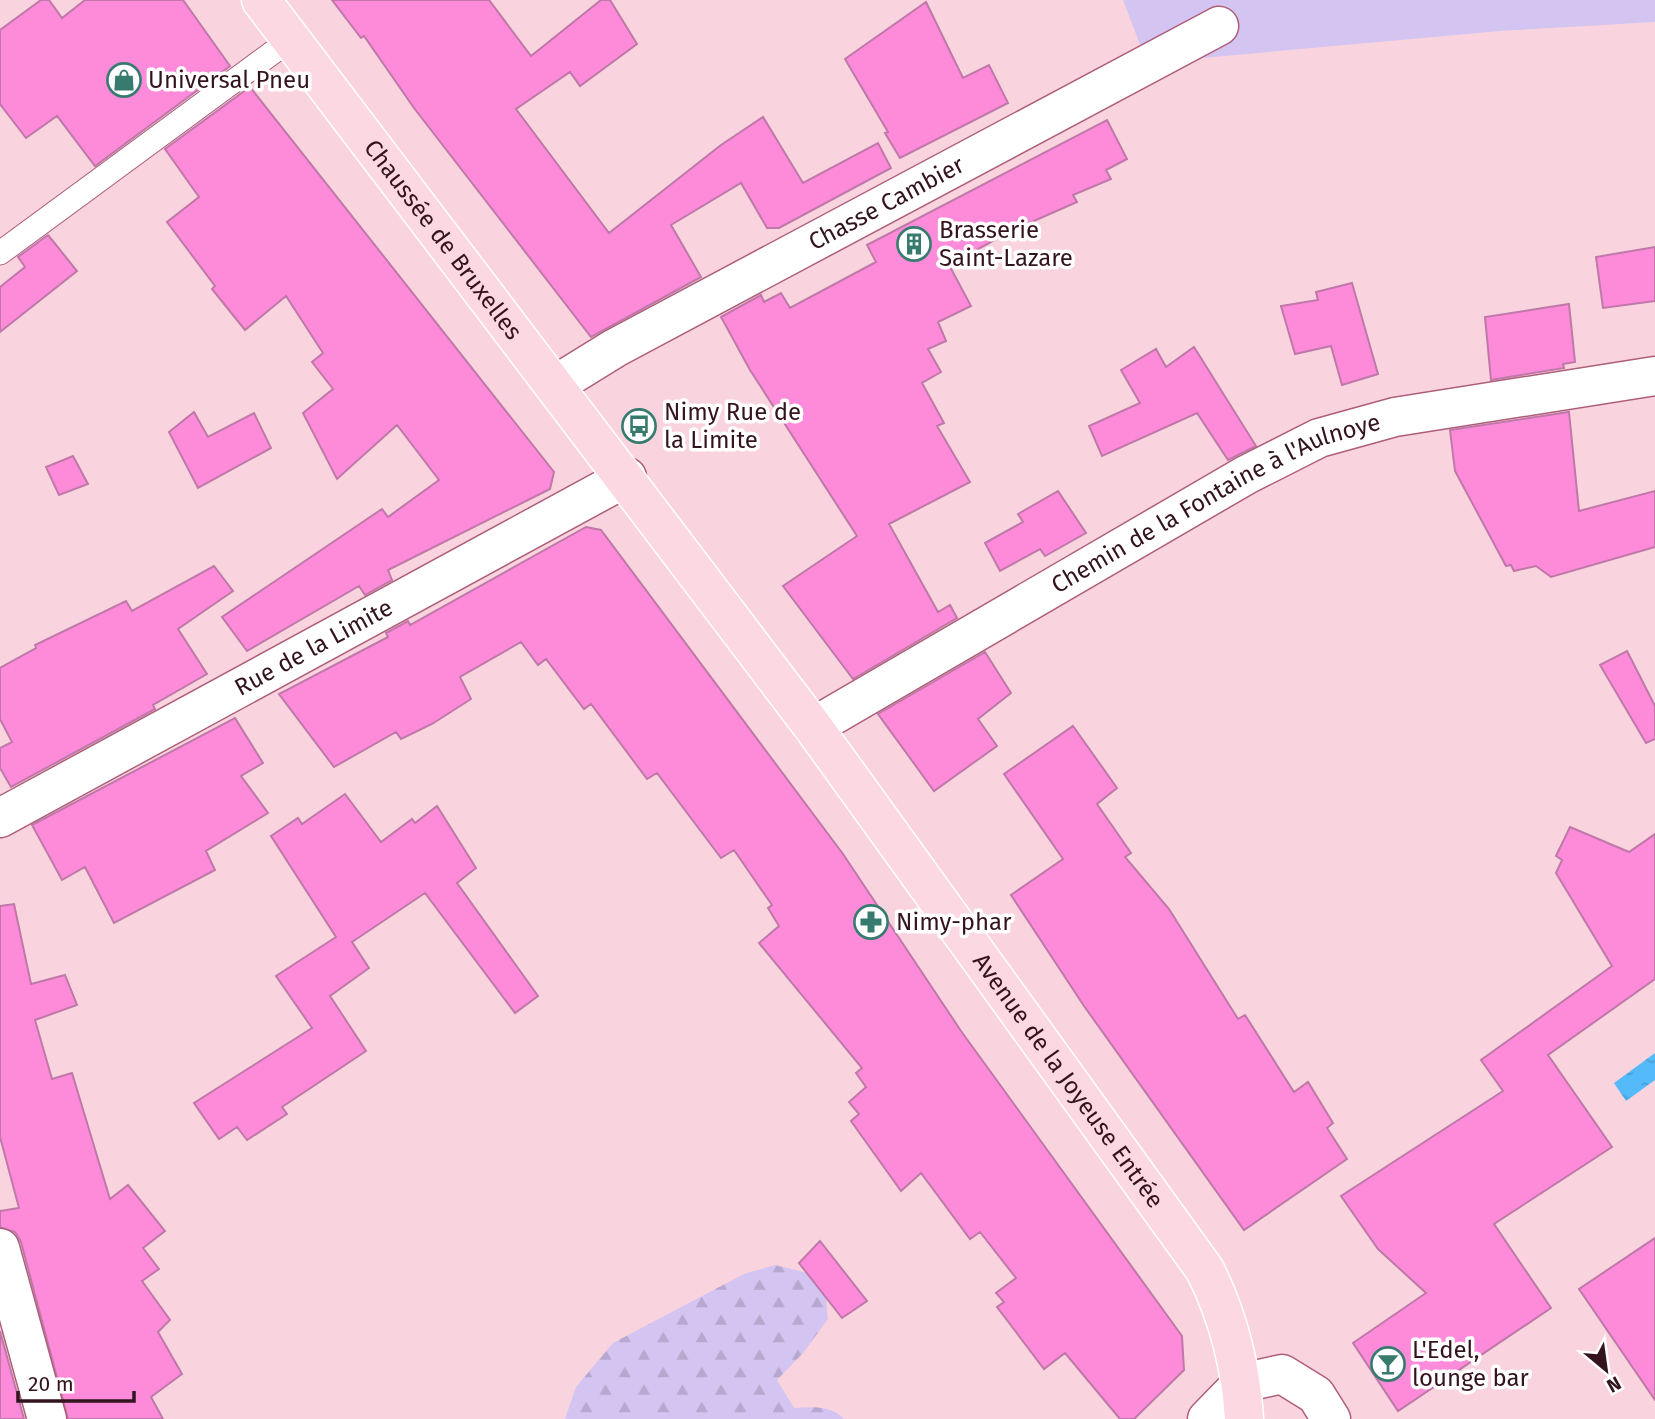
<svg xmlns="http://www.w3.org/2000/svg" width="1655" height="1419" font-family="'Fira Sans',sans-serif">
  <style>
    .forest { fill: url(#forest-firs) }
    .garden { fill: #d3c4f1 }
    .water { fill: url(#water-ripples) }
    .building { fill: #fd8bda; stroke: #bf78a8; stroke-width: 2 }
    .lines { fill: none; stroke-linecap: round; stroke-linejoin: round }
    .service-casing { stroke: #ae5e79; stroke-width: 25 }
    .minor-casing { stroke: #ae5e79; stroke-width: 41 }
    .primary-casing { stroke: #fff; stroke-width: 41 }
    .service { stroke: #fff; stroke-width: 23 }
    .minor { stroke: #fff; stroke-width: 38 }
    .primary { stroke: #fbd8e2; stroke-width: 38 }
    .labels { text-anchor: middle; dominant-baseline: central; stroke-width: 7; stroke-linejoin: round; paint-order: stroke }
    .poi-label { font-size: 24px; fill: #33131e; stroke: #fff; text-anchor: start }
    .street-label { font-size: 24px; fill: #33131e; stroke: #fff }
  </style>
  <defs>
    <pattern id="forest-firs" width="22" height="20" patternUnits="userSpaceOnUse" patternTransform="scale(1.75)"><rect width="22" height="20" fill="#d3c4f1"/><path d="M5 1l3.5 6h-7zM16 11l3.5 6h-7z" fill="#b6a8ce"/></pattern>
    <pattern id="water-ripples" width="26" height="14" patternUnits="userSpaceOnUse" patternTransform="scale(1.75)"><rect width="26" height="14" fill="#54bafa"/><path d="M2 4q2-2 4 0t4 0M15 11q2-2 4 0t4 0" fill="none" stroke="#4a9fd6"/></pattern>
  </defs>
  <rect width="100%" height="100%" fill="#f9d4de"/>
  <!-- forest -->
  <path class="forest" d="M775,1265l33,8 18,25 2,21 -24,33 -27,28 17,28c18,-1 37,-3 50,11h-279l11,-32 37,-44 131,-69z"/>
  <!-- garden -->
  <path class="garden" d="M1123,0h532v22l-155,9 -353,32z"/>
  <!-- water -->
  <path class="water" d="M1655,1053v27l-29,21 -12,-18z"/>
  <!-- building -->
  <path class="building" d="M41,0h8l13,18 23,-18h98l47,66 -135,100 -38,-50 -31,22 -26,-34v-74z
    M332,0h157l42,56 70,-56h9l27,44 -57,42 -10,-14 -54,37 93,124 112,-88 42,-28 40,66 75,-40 13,25 -112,60h-12l-26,-45 -70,42 30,52 -110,60 -177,-229 -50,-72 -3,2z
    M926,2l37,76 26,-13 19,38 -108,55 -15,-25 3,-1 -43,-73z
    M250,87l304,385 -4,17 -162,81 4,10 -27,15 -6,-9 -112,65 -25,-34 160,-108 6,8 51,-37 -42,-55 -60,54 -34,-66 30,-24 -21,-27 11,-9 -37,-57 -41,34 -33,-41 3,-3 -48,-64 32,-25 -34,-48z
    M1107,120l20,39 -21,11 5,9 -38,16 4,7 -66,29 -62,34 22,41 -33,16 8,19 -18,8 13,23 -19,11 22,40 -7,3 33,56 -81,42 49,88 12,-7 7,13 -104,61 -70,-93 74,-50 -107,-166 -29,-53 40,-22 3,7 17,-9 9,15 86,-46 -9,-17z
    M48,235l29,36 -77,61v-45l25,-20 -7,-10z
    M1655,247v54l-52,7 -7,-51z
    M1352,283l26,91 -36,11 -11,-39 -36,8 -14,-48 37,-6 -2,-8z
    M1569,304l6,58 -12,2 1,4 -73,12 -6,-63z
    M1194,347l62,99 -28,14 -31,-47 -95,43 -13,-30 51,-23 -19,-33 35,-21 10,18z
    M194,412l14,25 46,-24 17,35 -73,40 -29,-56z
    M1569,412l10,99 76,-20v56l-104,30 -15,-11 -22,5 -3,-6 -5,1 -51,-95 -5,-41z
    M73,456l15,28 -29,11 -13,-28z
    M1058,491l28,42 -41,23 -5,-7 -40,22 -15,-28 38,-21 -5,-8z
    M586,527l15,3 242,324 118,177 221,305 2,34 -50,49h-14l-55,-66 -21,16 -47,-62 7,-5 -8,-9 20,-15 -36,-46 -10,7 -49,-66 -20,18 -50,-70 8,-7 -10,-12 17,-15 -10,-14 6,-5 -103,-125 20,-17 -11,-18 4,-3 -38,-55 -13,8 -64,-85 -10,6 -56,-75 -7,5 -38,-50 -8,6 -17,-23 -61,35 11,22 -39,25 -31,15 -5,-7 -62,35 -55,-73 109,-57 -2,-4 22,-12 2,4z
    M214,566l19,25 -55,38 29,45 -54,31 2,4 -144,78 -11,-19v-20l12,-6 -12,-23v-51l36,-20 -1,-3 91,-44 6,10z
    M1627,651l28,55v33l-9,4 -46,-78z
    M985,652l26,41 -33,26 19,27 -63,45 -56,-77z
    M235,718l28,45 -22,13 27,37 -62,38 9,19 -101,53 -29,-56 -23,13 -30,-55z
    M1073,726l44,62 -20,16 34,49 -6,4 44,52 69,110 7,-4 49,77 14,-10 25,41 -6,5 20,31 -103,71 -160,-224 -73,-111 52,-36 -59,-85z
    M345,794l36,48 31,-23 3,4 22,-17 39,62 -19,15 81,113 -23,17 -90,-120 -73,49 17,26 -39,28 36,55 -84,56 5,7 -40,26 -10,-13 -18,12 -25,-36 118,-75 -36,-52 60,-39 -65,-101 27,-18 4,6z
    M1570,827l59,25 26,-18v145l-107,76 64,92 -118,77 57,84 -153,103 -45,-68 73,-50 -48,-44 -37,-53 162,-105 -22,-31 131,-94 -56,-93 6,-13 -6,-4z
    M14,904l17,80 34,-9 12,30 -42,15 17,59 20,-6 38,126 18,-14 37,46 -22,17 16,21 -17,12 28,39 -12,12 24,42 -31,23 12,22h-95l-47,-177 -6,-10 -15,-5v-16l19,-3 -19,-71v-231z
    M1655,1238v162l-76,-111z
    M820,1241l47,60 -25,17 -43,-55z
    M0,1331l24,88h-24z"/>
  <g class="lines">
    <!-- service casing -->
    <g class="service-casing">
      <path id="service" d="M0,253l291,-214"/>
    </g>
    <!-- minor casing -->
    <g class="minor-casing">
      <g id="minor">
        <path id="s1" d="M555,385l60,-37 604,-322"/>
        <path id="s2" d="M813,727l433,-252 73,-37 76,-21 260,-41"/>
        <path id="s3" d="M0,818l627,-341"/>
        <path d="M0,1248l47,171"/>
        <path d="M1207,1419l35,-36 40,-9 34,21 15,24"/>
      </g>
    </g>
    <!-- primary casing -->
    <g class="primary-casing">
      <g id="primary">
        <path id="s4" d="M261,0l552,727 392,543c24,48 36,95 39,149"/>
      </g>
    </g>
    <!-- service -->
    <use href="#service" class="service"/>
    <!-- minor -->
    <use href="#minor" class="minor"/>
    <!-- primary -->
    <use href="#primary" class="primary"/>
  </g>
  <!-- icons -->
  <defs>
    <g id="shop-ring" transform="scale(1.75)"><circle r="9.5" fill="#fff" stroke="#377b6f" stroke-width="1.5"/><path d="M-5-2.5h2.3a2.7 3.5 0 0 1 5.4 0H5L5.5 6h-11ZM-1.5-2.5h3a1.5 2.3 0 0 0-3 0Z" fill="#377b6f"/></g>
    <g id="building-ring" transform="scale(1.75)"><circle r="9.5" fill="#fff" stroke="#377b6f" stroke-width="1.5"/><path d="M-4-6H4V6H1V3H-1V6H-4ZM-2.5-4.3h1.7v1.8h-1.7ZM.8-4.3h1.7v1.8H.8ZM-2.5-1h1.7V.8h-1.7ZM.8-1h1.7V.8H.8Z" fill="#377b6f"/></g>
    <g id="bus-ring" transform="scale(1.75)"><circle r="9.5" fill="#fff" stroke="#377b6f" stroke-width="1.5"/><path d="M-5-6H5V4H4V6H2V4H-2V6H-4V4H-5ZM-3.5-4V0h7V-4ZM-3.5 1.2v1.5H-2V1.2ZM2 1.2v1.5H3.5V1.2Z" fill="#377b6f"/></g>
    <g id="pharmacy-ring" transform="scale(1.75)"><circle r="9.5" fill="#fff" stroke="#377b6f" stroke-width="1.5"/><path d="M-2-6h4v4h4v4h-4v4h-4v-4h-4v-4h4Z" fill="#377b6f"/></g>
    <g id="bar-ring" transform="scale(1.75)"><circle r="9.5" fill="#fff" stroke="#377b6f" stroke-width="1.5"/><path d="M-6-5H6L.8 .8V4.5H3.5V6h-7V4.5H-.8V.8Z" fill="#377b6f"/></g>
  </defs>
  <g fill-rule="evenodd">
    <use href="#shop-ring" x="124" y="80"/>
    <use href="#building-ring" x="914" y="244"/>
    <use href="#bus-ring" x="639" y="426"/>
    <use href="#pharmacy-ring" x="871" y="922"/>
    <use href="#bar-ring" x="1388" y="1364"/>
  </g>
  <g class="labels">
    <!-- poi labels -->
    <g class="poi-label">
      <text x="148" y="80">Universal Pneu</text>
      <text x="939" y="230">Brasserie<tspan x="939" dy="28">Saint-Lazare</tspan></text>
      <text x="664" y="412">Nimy Rue de<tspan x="664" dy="28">la Limite</tspan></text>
      <text x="896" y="922">Nimy-phar</text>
      <text x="1412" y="1350">L'Edel,<tspan x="1412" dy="28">lounge bar</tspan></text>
    </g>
    <!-- street labels -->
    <g class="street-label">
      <text stroke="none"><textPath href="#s1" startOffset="378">Chasse Cambier</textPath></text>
      <text stroke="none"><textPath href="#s4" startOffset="301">Chaussée de Bruxelles</textPath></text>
      <text stroke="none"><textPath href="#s2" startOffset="462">Chemin de la Fontaine à l'Aulnoye</textPath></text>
      <text stroke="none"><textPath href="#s3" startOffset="357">Rue de la Limite</textPath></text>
      <text stroke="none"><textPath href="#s4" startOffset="1349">Avenue de la Joyeuse Entrée</textPath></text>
    </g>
  </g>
  <!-- north arrow -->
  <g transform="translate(1606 1370) rotate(151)" stroke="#ffffff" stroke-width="5" paint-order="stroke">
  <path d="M0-5L12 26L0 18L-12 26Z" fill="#33131e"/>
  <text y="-10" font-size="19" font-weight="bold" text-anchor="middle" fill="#33131e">N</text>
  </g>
  <!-- scale -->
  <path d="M18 1391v10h116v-10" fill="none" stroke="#33131e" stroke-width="3.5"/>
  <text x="28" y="1391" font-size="21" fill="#33131e" stroke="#ffffff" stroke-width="5" paint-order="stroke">20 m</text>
</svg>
